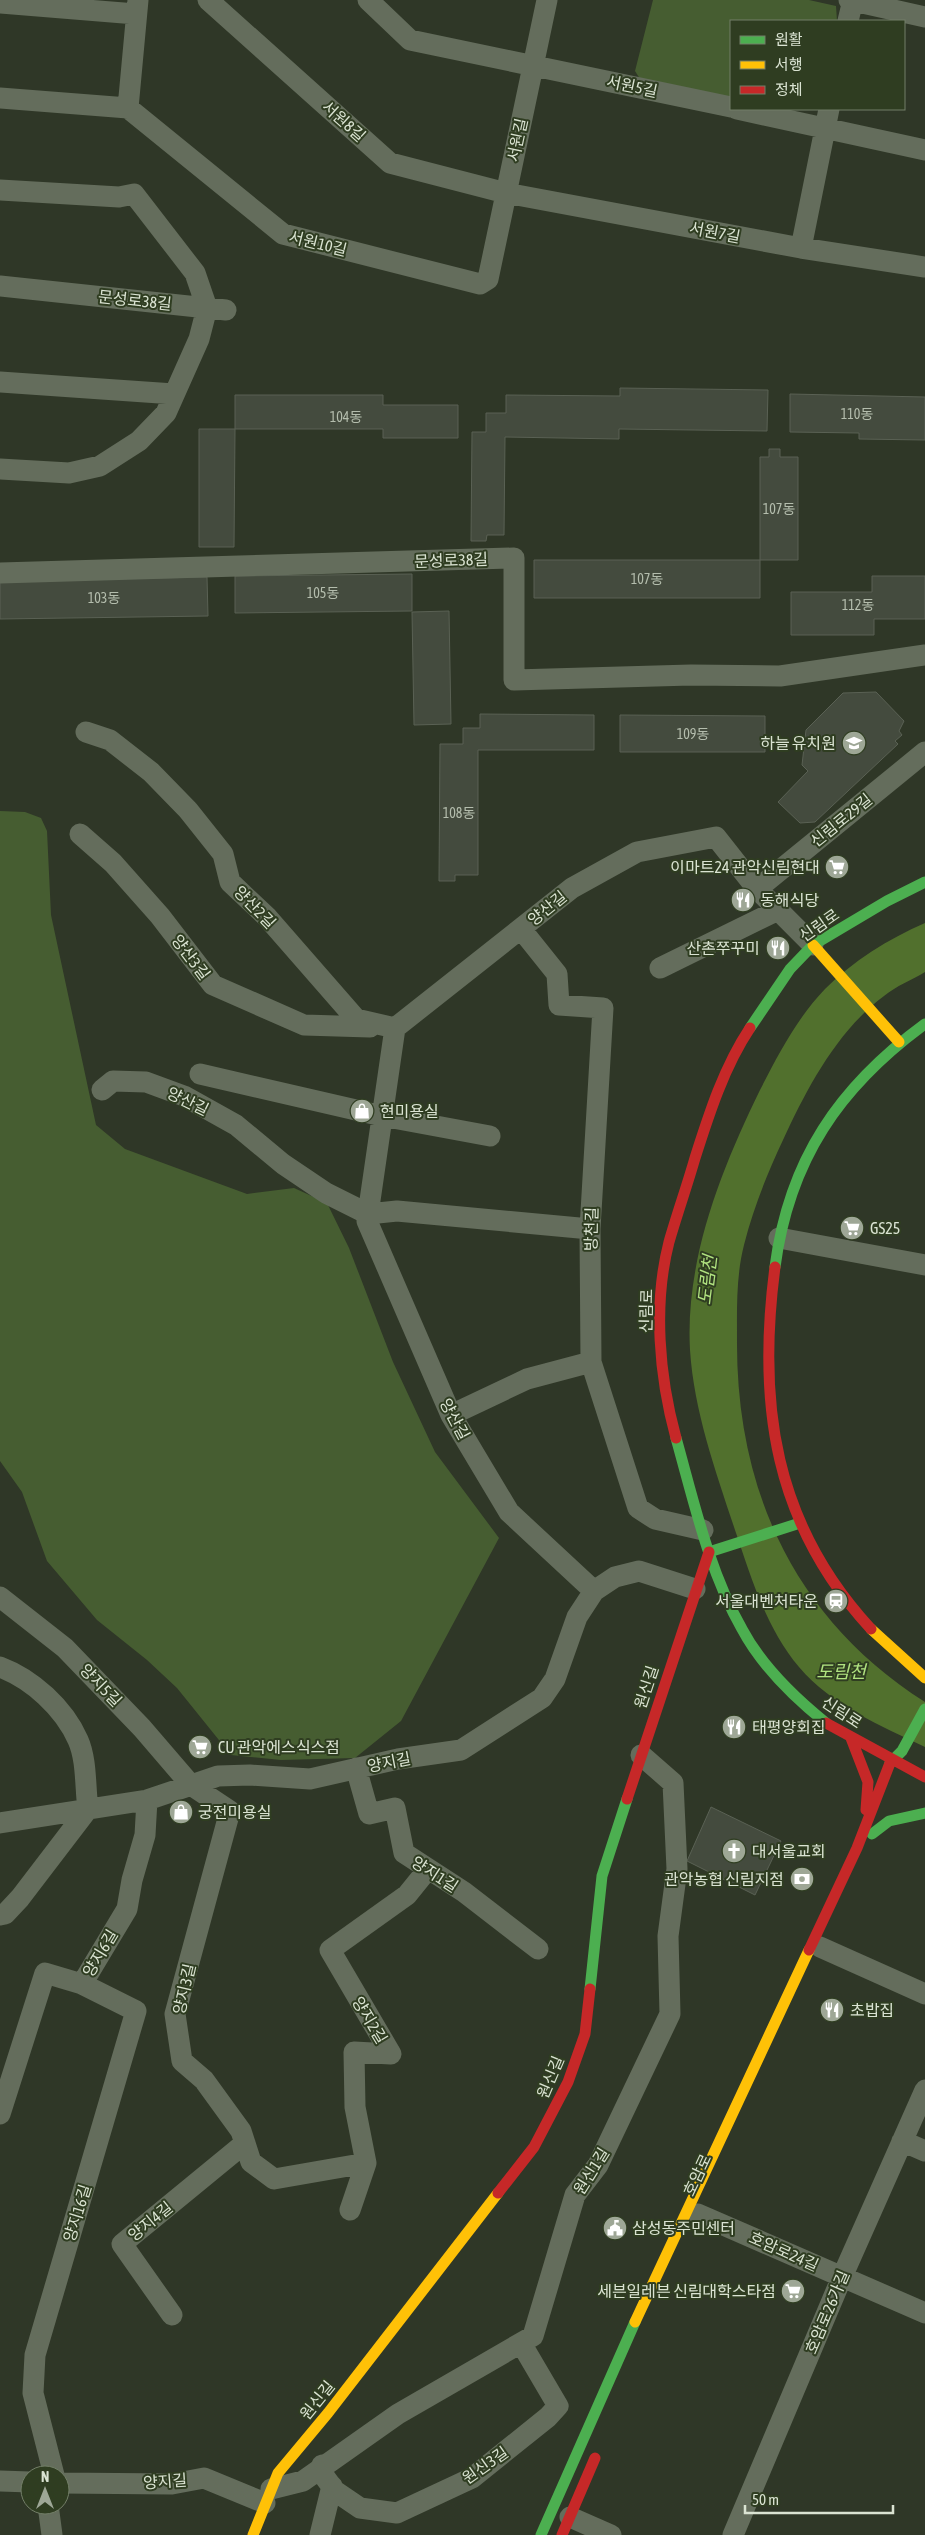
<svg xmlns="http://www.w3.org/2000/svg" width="925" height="2535" font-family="'Asap Condensed','Noto Sans KR',sans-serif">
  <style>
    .green { fill: #465d31 }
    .water { fill: #51702d }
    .building { fill: #444b3e; stroke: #5a6154 }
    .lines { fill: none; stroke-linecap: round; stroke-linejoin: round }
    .street { stroke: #646d5c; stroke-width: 21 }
    .fast { stroke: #4caf50; stroke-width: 11 }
    .slow { stroke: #ffc107; stroke-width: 11 }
    .jam { stroke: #c62828; stroke-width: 11 }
    .labels { text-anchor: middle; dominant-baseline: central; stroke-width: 4; stroke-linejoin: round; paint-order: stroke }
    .number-label { font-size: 14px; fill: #b4bdad }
    .street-label { font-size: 16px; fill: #dae3d2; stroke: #2f3d21 }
    .poi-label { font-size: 16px; fill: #dae3d2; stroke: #2f3d21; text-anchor: start }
    .water-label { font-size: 18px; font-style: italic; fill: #b1e380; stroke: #2f3d21 }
  </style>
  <rect width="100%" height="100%" fill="#2f3727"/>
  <!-- green -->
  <path class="green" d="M653,0h156l27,6 1,15h-106v77l-91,-19 -5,-8z
    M0,811l25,1 16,6 6,13 4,84 45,210 29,24 122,45 47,-6 33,15 22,45 44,114 42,90 64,86 -98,183 -46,37 -74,2 -50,-5 -54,-67 -30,-28 -50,-40 -50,-59 -25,-69 -22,-31z"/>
  <!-- water -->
  <path class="water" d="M925,923v49c-13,8 -29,14 -41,24 -47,35 -77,92 -101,144 -16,34 -30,69 -39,105 -8,31 -7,64 -7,95 -1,152 59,280 188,362v45c-44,-21 -94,-42 -126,-80 -33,-39 -48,-90 -64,-137 -19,-58 -41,-118 -45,-180 -5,-90 31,-180 70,-260 18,-35 37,-72 65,-101 28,-28 63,-50 100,-66z"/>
  <!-- building -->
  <path class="building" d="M620,388l148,2 -1,41 -148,-2v10l-114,-2 -1,98h-17l-1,6h-15l1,-109h14v-19h20v-18l114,1z
    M790,394l135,3v43l-66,-1v-6l-69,-1z
    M235,395h148v10h75v33h-75v-9h-148z
    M199,429h36l-1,118h-35z
    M769,449h11v8h18v103h-38v-103h9z
    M534,560h226v38h-226z
    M412,574v37l-177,2v-37z
    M872,576h53v43h-51v16h-83v-43h81z
    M207,577l1,39 -208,3v-38z
    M449,611l2,113 -37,1 -2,-113z
    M876,692l28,29 -5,10 3,4 -7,6 3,3 -83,78 -15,1 -22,-21 30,-31 -6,-6 4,-35 37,-37z
    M480,714l114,1v35h-116v125h-23v6h-16l1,-137h23v-16h17z
    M620,715l145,1v36h-145z
    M711,1807l70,34 -26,54 -68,-34z"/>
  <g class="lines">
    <!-- street -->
    <path class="street" d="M208,0l182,163 116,30 295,55 124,19
      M368,0l42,40 321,67
      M849,0l76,17
      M0,3l136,11
      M848,21l5,-21
      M0,98l128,10
      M128,108l155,126 197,50 8,-5 59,-279
      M128,108l10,-108
      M737,109l188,41
      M0,190l119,7 15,-3 61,79 12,35
      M801,248l28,-139
      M0,286l226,24
      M0,382l174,12
      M0,469l69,4 31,-7 39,-25 27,-28 33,-74 8,-31
      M0,573l514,-15v122l177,-5 89,1 145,-21
      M86,732l24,8 41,32 37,38 35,44 7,28 37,35 89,102 39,9
      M80,834l33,29 47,53 53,69 91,40 66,2
      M757,889l168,-137
      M521,929l36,45 2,31 44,3 -13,221 1,133 47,146 17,11 48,11
      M660,968l118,-58
      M200,1074l182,42 108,20
      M102,1090l11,-9 33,1 38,14 52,29 47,39 43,29 42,21 29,-3 193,18
      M779,1238l146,27
      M451,1415l76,-36 64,-17
      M594,1591l-85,-79 -58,-97 -84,-194 28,-193 177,-140 65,-36 79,-15 41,52 56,56
      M0,1597l65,51 77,80 49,57 39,26 -55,203 7,47 22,19 37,51 10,31 23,17 92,-16
      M0,1667c32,12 64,41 78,73 9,20 7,48 10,69l-68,89 -15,16 -5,1
      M356,1768l13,46 26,-6 9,45 60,39 74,57
      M0,1823l147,-23 71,-24 32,-1 60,4 88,-20 63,-9 81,-52 13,-19 22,-62 17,-26 21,-14 24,-6 56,18
      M820,1947l105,47
      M0,2114l45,-141 37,11 45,-75 5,-29 13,-45 2,-35
      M902,2141l23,10
      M350,2210l16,-47 -11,-56 -1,-55 37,2 -61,-104 77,-55 21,-26
      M698,2214l227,99
      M172,2315l-50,-71 123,-101
      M322,2465l2,11 11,15 25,17 37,5 75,-35 76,-61 10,-11 -37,-63
      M54,2475l-21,-82 2,-38 101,-344 -54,-27
      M0,2481l30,1
      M60,2483l112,1 32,-6 61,25
      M271,2489l32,-8 95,-67 135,-78 42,-141 23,-30 72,-151 -2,-78 9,-67 -4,-86 -32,-28
      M48,2505l4,30
      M570,2517l41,18
      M320,2535l12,-49
      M733,2535l109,-258 83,-187"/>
    <!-- fast -->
    <path class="fast" d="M750,1028l40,-59 23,-24 74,-44 38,-19
      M775,1267c14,-107 64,-180 150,-243
      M676,1438c18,64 33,133 66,191 19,36 53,69 84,94
      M709,1552l91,-29
      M890,1763l12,-12 23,-42
      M872,1834l17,-13 36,-8
      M590,1989l12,-113 25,-77
      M541,2535l94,-213"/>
    <!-- slow -->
    <path class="slow" d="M813,945l86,97
      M871,1629l54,49
      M635,2322l174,-372
      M253,2535l25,-62 50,-60 170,-220"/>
    <!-- jam -->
    <path class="jam" d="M775,1267c-18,137 -1,257 96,362
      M676,1438c-17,-62 -23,-134 -7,-196 8,-28 18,-56 26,-84 14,-44 29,-91 55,-130
      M826,1723l99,54
      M851,1738l17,44 -2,28
      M627,1799l82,-247
      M809,1950l48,-102 33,-85
      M498,2193l36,-46 34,-65 17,-48 5,-45
      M562,2535l33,-77"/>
  </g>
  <!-- icons -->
  <defs>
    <g id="school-disc" transform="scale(1.25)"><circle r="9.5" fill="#9ea796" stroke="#2f3d21"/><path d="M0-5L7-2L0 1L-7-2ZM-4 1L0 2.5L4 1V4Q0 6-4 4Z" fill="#fff"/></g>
    <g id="supermarket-disc" transform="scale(1.25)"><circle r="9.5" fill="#9ea796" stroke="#2f3d21"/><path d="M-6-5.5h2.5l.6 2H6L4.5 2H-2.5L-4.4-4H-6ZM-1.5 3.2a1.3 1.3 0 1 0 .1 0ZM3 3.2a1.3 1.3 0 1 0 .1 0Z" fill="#fff"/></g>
    <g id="restaurant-disc" transform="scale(1.25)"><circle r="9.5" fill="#9ea796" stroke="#2f3d21"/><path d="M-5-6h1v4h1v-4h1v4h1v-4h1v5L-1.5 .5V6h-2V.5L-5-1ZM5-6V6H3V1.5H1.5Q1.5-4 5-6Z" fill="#fff"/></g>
    <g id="shop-disc" transform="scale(1.25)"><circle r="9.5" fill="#9ea796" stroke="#2f3d21"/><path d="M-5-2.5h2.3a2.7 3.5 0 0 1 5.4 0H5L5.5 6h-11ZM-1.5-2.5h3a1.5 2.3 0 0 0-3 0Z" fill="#fff"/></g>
    <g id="station-disc" transform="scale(1.25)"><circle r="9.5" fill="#9ea796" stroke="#2f3d21"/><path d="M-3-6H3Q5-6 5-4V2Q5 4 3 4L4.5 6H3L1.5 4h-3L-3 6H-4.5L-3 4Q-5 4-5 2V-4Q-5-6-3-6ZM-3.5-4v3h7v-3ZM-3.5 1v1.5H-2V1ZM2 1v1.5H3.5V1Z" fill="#fff"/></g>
    <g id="church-disc" transform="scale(1.25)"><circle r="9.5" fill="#9ea796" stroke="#2f3d21"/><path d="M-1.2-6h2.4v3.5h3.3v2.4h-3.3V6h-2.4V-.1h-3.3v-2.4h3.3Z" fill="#fff"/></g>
    <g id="bank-disc" transform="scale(1.25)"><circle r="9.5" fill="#9ea796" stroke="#2f3d21"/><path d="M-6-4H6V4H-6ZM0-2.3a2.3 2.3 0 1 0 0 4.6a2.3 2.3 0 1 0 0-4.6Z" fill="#fff"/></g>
    <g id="civic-disc" transform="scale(1.25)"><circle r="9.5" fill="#9ea796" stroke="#2f3d21"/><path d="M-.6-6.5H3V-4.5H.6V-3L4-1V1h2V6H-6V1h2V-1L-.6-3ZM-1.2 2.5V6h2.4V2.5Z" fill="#fff"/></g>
  </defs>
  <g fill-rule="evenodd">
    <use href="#school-disc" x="854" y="743"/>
    <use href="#supermarket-disc" x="837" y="867"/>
    <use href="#restaurant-disc" x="743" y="900"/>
    <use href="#restaurant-disc" x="778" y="948"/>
    <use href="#shop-disc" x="362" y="1111"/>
    <use href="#supermarket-disc" x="852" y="1228"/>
    <use href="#station-disc" x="836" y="1601"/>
    <use href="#restaurant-disc" x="734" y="1727"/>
    <use href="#supermarket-disc" x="200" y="1747"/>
    <use href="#shop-disc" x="181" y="1812"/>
    <use href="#church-disc" x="734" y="1851"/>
    <use href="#bank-disc" x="802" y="1879"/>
    <use href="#restaurant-disc" x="832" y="2010"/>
    <use href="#civic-disc" x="615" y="2228"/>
    <use href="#supermarket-disc" x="793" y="2291"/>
  </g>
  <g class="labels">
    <!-- number labels -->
    <g class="number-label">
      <text x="857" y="414">110동</text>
      <text x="346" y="417">104동</text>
      <text x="779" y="509">107동</text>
      <text x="647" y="579">107동</text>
      <text x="323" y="593">105동</text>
      <text x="104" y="598">103동</text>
      <text x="858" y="605">112동</text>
      <text x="693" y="734">109동</text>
      <text x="459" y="813">108동</text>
    </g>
    <!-- street labels -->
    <g class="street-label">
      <text transform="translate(632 86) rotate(12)">서원5길</text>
      <text transform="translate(344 121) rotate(42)">서원8길</text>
      <text transform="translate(517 140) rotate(-78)">서원길</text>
      <text transform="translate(715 232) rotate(11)">서원7길</text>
      <text transform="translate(318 243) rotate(14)">서원10길</text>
      <text transform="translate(135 300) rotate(6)">문성로38길</text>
      <text transform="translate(451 560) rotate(-2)">문성로38길</text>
      <text transform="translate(841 820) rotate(-39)">신림로29길</text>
      <text transform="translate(255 907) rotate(46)">양산2길</text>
      <text transform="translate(547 908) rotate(-39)">양산길</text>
      <text transform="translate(819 925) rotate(-35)">신림로</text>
      <text transform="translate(191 957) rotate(53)">양산3길</text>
      <text transform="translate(188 1101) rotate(26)">양산길</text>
      <text transform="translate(591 1229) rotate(-89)">방천길</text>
      <text transform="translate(646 1311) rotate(-89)">신림로</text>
      <text transform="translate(455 1419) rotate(62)">양산길</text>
      <text transform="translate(101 1685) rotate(46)">양지5길</text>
      <text transform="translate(646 1687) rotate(-72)">원신길</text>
      <text transform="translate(842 1712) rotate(33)">신림로</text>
      <text transform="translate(389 1762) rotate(-11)">양지길</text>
      <text transform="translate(435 1874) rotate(33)">양지1길</text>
      <text transform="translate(100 1953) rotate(-59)">양지6길</text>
      <text transform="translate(184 1989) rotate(-77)">양지3길</text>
      <text transform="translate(370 2020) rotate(59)">양지2길</text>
      <text transform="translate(550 2077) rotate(-67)">원신길</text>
      <text transform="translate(591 2171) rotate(-58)">원신1길</text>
      <text transform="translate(697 2175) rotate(-65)">호암로</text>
      <text transform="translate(77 2213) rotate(-73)">양지16길</text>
      <text transform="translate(150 2221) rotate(-39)">양지4길</text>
      <text transform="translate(784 2251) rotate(24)">호암로24길</text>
      <text transform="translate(827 2312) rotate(-67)">호암로26가길</text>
      <text transform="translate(317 2400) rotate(-51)">원신길</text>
      <text transform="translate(485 2465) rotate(-35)">원신3길</text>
      <text transform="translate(165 2481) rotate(-4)">양지길</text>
    </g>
    <!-- poi labels -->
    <g class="poi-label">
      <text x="836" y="743" text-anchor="end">하늘 유치원</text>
      <text x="820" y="867" text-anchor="end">이마트24 관악신림현대</text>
      <text x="760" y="900">동해식당</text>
      <text x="760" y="948" text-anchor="end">산촌쭈꾸미</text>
      <text x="380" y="1111">현미용실</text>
      <text x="870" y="1228">GS25</text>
      <text x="818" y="1601" text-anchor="end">서울대벤처타운</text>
      <text x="752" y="1727">태평양회집</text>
      <text x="218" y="1747">CU 관악에스식스점</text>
      <text x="198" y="1812">궁전미용실</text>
      <text x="752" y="1851">대서울교회</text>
      <text x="784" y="1879" text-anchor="end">관악농협 신림지점</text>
      <text x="850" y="2010">초밥집</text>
      <text x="632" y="2228">삼성동주민센터</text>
      <text x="776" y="2291" text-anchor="end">세븐일레븐 신림대학스타점</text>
    </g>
    <!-- water labels -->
    <g class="water-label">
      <text transform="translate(707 1280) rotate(-83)">도림천</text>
      <text x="841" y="1671">도림천</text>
    </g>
  </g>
  <!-- legend -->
  <rect x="730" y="20" width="175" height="90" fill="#2f3d21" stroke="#737f68"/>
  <rect x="740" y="36" width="25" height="8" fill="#4caf50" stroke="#737f68"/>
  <text x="775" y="45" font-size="15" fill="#dae3d2">원활</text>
  <rect x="740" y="61" width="25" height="8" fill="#ffc107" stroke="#737f68"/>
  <text x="775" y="70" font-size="15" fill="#dae3d2">서행</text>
  <rect x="740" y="86" width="25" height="8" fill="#c62828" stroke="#737f68"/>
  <text x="775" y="95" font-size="15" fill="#dae3d2">정체</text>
  <!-- north arrow -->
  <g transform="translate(45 2490)"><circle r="24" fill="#2f3d21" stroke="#737f68"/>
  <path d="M0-4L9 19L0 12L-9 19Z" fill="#9ea796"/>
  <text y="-8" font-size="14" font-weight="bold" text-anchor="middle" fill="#dae3d2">N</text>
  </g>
  <!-- scale -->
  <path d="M745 2505v8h148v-8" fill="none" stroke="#dae3d2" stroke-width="2.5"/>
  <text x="752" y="2505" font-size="15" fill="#dae3d2" stroke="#2f3d21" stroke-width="4" paint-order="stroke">50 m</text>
</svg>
